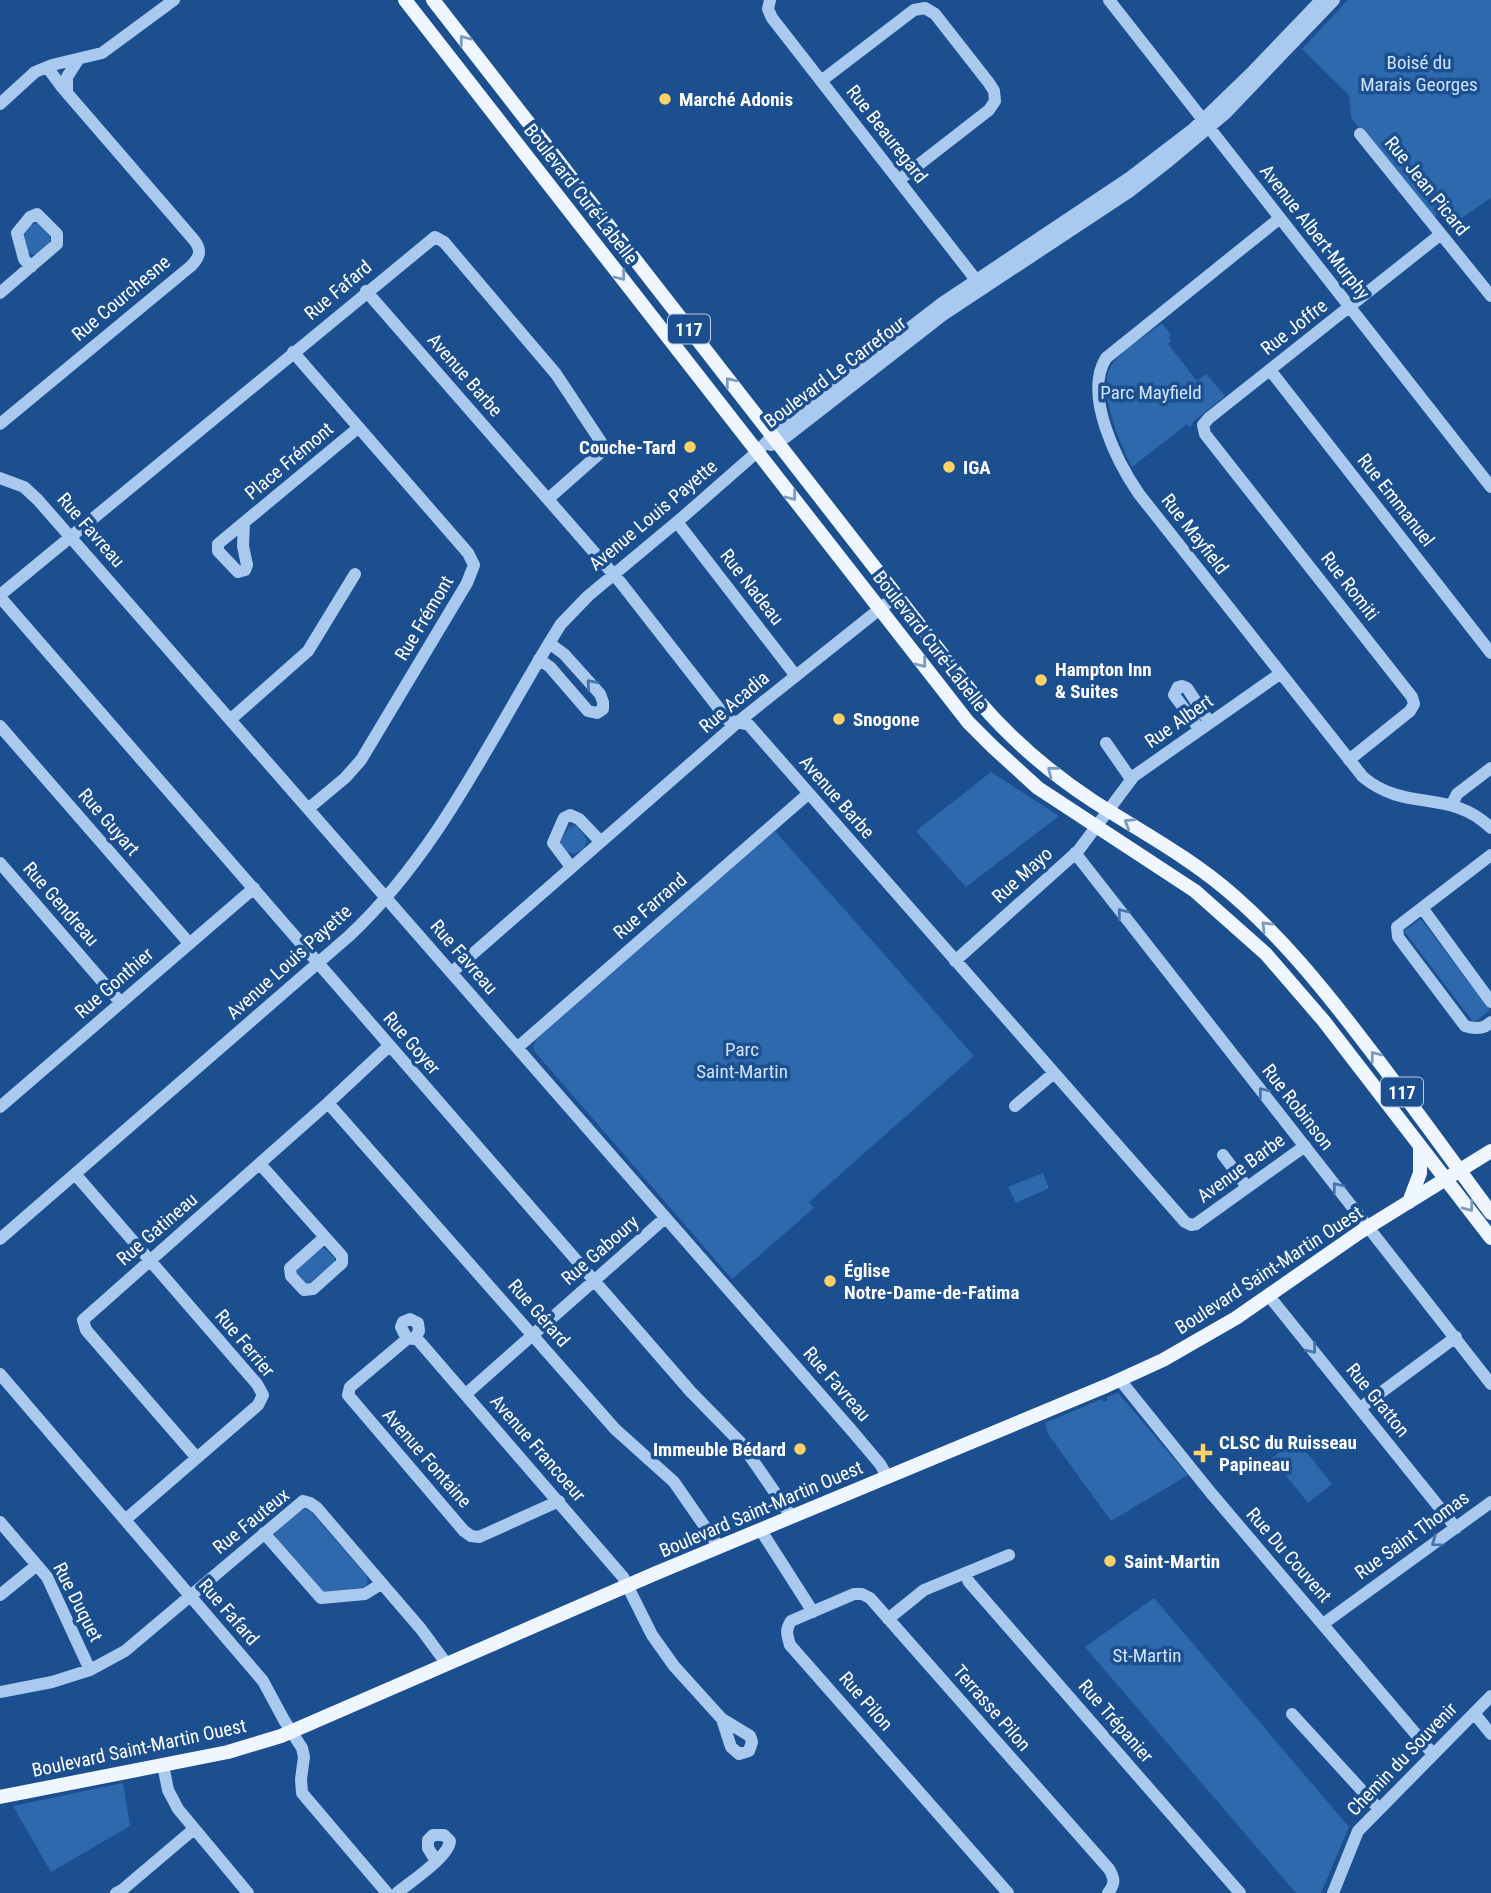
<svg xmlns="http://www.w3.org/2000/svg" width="1491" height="1893" font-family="'Roboto Condensed',sans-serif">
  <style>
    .green { fill: #2e69ad }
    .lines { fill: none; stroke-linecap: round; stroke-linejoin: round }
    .minor { stroke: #a9c9ee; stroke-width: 12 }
    .major { stroke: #f0f6ff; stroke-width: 14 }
    .oneway { stroke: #7b9ac1 }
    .oneway2 { stroke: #4674ac }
    .poi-dot { fill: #ffd166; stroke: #1b4f8f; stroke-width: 2.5 }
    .labels { text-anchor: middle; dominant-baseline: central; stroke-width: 7; stroke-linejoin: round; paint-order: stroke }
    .shield { fill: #1b4f8f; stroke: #bbcadd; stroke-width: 2 }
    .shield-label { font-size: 18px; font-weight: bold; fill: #fff }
    .park-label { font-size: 19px; fill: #cfe3fa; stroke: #1b4f8f }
    .poi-label { font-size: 19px; font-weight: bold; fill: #fff; stroke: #1b4f8f; text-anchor: start }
    .street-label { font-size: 19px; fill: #fff; stroke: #1b4f8f }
  </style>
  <rect width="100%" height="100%" fill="#1b4f8f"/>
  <!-- green -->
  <path class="green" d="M1348,0h143v198l-38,26 -12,-13 -10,8 -80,-101 -2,-23 -47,-46z
    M38,223l12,13 1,4 -9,12 -3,-2 1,3 -7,2 -6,-4 -4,-14 8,-12z
    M1162,323l9,12 -2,3 2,3 -3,3 29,37 9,-7 19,22 -31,25 -4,7 -3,-4 -55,43c-12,-23 -35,-77 -21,-101 11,-17 35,-30 51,-43z
    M991,772l68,44 -93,71 -50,-56z
    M572,824l6,3 9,13 -4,10 -10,4 -6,-2 -7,-10 10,-17v3l3,-1z
    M775,831l199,225 -165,146 5,6 -82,71 -197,-227 -2,-6 4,-7z
    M1421,919l69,91 -16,13 -70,-92z
    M1043,1173l6,15 -33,15 -8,-16z
    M323,1247l12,11v4l-28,23 -12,-11v-4z
    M1118,1393l70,82 -77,46 -63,-87 -3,-11 57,-24 2,3 4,-2 -1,-3z
    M1296,1439l36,45 -24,19 -36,-45z
    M303,1508l8,4 55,63 2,7 -3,5 -42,5 -46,-53 -2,-5 2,-5z
    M1154,1598l195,229 -28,66h-25l-211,-246z
    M123,1783l7,43 -79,46 -38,-66z"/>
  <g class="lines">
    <!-- minor -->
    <path class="minor" d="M770,0l-2,9 4,9 208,267
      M1109,0l382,487
      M821,81l93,-71 11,-2 10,6 54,69 5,8 1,10 -6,9 -90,70
      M67,93v-16l11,-17
      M0,104l35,-32 17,-7 50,-12 72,-53
      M1360,134l131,162
      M1280,218l-174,140c-23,37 11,104 33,136l224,283c43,36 87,11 128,51
      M366,291l255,292 107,137 21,5 436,497 6,3 5,-1 109,-78
      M0,293l57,-49v-10l-20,-20 -7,3 -13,16 7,26 7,8
      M293,352l175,201 6,12 -7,18 -106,177 -16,18 -36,30
      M1270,370l221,283
      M0,424l191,-158c9,-9 11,-16 3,-26l-133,-154 -14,-19
      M771,445l15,-8 157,-122 186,-123 40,-31 56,-47 109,-114
      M0,478l24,9 14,13 815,932 27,32 7,12
      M677,522l119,154
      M244,523l-1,23 4,19 -2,5 -7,2 -20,-21v-7l140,-116
      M0,595l435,-358 9,5 112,132 45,68 -2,12 -51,45
      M0,597c229,267 461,530 691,795l50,51 50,73
      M539,659l11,8 38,44 9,2 6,-4v-7l-3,-8 -36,-40 -15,-11
      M231,719l77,-68 47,-77
      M0,726l189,217
      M1200,730l-26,-35 4,-8 4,-1 5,2 23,35
      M1106,743l25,36
      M1349,760l61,-49 4,-7 -2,-7 -207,-263 -2,-9 6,-7 232,-184
      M1452,804l5,-10 34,-26
      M1075,853l416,531
      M1491,855l-94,72 1,10 67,89c9,3 19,3 26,-4
      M0,863l121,140
      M571,867l-18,-24 11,-25 6,-3 9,4 21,22
      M1423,909l68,93
      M955,961l123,-110 56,-75 147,-103
      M452,972l286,-250 158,-126
      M518,1047l290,-253
      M328,1103l287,326 59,53 45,65
      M1015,1106l39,-33
      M0,1107l254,-219
      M1223,1155l24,32
      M260,1164l65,73
      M75,1174l182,210 6,11 -5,10 -133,115
      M325,1237l17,19v7l-29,26 -9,1 -13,-14 -1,-8z
      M0,1239l349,-303c93,-87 145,-206 212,-312l27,-28 96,-80 73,-64 25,-26 160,-123 187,-125 64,-49 60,-58 68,-71
      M1269,1296l187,232
      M407,1339l6,-1 6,3 204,236 29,58 22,31 48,53 28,17 2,6 -3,9 -10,3 -8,-7 -9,-28
      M407,1339l-57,48 -2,8 116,136 7,5 8,1 80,-36
      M407,1339l-6,-12 2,-5 7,-3 8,4 1,8 -4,7
      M0,1374l263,307 21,39 18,28 2,9 -3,22 1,14 85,100
      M1120,1380l91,113 221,260
      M466,1394l199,-176
      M1360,1408l96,-71
      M197,1458l-111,-128 -3,-10 245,-217 61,-57
      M0,1522l47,55 43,93
      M760,1529l53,83
      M264,1533l57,65 44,-4 16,-10
      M965,1573l4,9 271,311
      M0,1595l37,-30
      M888,1619l36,-29 85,-35
      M1323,1624l168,-122
      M0,1692l52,-10 38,-12 35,-19 178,-150 7,2 7,5 104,121 25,34
      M1474,1713l17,21
      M1292,1714l86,94
      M163,1765l5,25 10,19 70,84
      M116,1893l6,-3 72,-61
      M397,1893c13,-11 52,-36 53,-52l-6,-6h-11l-5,5v8l8,13
      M1008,1893l-218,-248c-3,-10 -5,-15 1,-24l63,-27h8l8,4 239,271c6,10 6,15 -1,24
      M1333,1893l25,-62 133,-135"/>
    <!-- major -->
    <path class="major" d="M405,0l563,722 25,25 45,41 157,103 71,63 57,66 168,218
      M433,0l548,704c32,37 71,70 112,97 47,30 98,57 141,95 48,42 88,91 127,142 45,58 87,117 130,175
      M1409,1202l11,-29v-26
      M0,1797l228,-45 53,-16 373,-162 452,-188 57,-26 73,-42 124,-86 131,-81"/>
  </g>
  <!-- one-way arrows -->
  <defs><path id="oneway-chevron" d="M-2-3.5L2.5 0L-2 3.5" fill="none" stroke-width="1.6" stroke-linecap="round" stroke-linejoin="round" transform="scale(1.75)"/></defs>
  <g class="oneway">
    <use href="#oneway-chevron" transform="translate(464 40) rotate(-127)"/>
    <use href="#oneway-chevron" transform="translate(621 276) rotate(52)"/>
    <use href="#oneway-chevron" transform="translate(730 382) rotate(-128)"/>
    <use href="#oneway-chevron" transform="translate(792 496) rotate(52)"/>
    <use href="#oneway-chevron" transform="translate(922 663) rotate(52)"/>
    <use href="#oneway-chevron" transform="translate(1052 771) rotate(-141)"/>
    <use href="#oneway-chevron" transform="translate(1129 823) rotate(-148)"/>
    <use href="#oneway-chevron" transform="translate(1266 926) rotate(-135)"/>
    <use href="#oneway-chevron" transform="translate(1375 1056) rotate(-127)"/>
    <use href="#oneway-chevron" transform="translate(1469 1207) rotate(53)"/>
  </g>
  <g class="oneway2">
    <use href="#oneway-chevron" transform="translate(591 684) rotate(-131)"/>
    <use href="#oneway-chevron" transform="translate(1122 913) rotate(-128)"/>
    <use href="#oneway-chevron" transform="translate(1263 1092) rotate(-128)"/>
    <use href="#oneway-chevron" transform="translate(1337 1187) rotate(-128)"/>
    <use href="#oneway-chevron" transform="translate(1312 1349) rotate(51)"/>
    <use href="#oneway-chevron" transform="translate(1436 1542) rotate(144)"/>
  </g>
  <!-- markers -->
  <g class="poi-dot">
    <circle cx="665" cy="99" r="7"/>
    <circle cx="690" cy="447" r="7"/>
    <circle cx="949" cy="467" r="7"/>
    <circle cx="1041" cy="680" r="7"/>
    <circle cx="839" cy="719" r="7"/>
    <circle cx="830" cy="1281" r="7"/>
    <circle cx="800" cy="1449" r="7"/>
    <path d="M1199.5 1442.5h7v7h7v7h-7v7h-7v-7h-7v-7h7z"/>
    <circle cx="1110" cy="1561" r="7"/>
  </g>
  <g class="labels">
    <!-- shield labels -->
    <g class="shield">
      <rect x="668" y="314.5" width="42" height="29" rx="5"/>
      <rect x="1381" y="1077.5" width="42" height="29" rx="5"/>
    </g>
    <g class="shield-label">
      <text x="689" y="329">117</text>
      <text x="1402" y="1092">117</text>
    </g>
    <!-- park labels -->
    <g class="park-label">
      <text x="1419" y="62">Boisé du<tspan x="1419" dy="22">Marais Georges</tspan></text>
      <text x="1151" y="392">Parc Mayfield</text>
      <text x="742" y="1049">Parc<tspan x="742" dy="22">Saint-Martin</tspan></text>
      <text x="1147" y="1655">St-Martin</text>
    </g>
    <!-- poi labels -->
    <g class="poi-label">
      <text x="679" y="99">Marché Adonis</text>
      <text x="676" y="447" text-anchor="end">Couche-Tard</text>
      <text x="963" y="467">IGA</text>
      <text x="1055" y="669">Hampton Inn<tspan x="1055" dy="22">&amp; Suites</tspan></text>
      <text x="853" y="719">Snogone</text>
      <text x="844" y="1270">Église<tspan x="844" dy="22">Notre-Dame-de-Fatima</tspan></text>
      <text x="1219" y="1442">CLSC du Ruisseau<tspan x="1219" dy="22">Papineau</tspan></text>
      <text x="786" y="1449" text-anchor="end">Immeuble Bédard</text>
      <text x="1124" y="1561">Saint-Martin</text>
    </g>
    <!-- street labels -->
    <g class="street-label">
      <text transform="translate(887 134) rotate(52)">Rue Beauregard</text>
      <text transform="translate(1427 186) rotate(51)">Rue Jean Picard</text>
      <text transform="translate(581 194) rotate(52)">Boulevard Curé-Labelle</text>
      <text transform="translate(1315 232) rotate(52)">Avenue Albert-Murphy</text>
      <text transform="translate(338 290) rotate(-40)">Rue Fafard</text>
      <text transform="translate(121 298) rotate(-40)">Rue Courchesne</text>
      <text transform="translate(1294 327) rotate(-38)">Rue Joffre</text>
      <text transform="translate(835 372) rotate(-37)">Boulevard Le Carrefour</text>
      <text transform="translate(465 375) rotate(49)">Avenue Barbe</text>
      <text transform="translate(289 461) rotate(-40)">Place Frémont</text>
      <text transform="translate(1396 500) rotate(52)">Rue Emmanuel</text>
      <text transform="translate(653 515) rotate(-40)">Avenue Louis Payette</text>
      <text transform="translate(91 530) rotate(49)">Rue Favreau</text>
      <text transform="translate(1195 534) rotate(52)">Rue Mayfield</text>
      <text transform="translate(1350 586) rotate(52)">Rue Romiti</text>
      <text transform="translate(752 587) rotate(52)">Rue Nadeau</text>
      <text transform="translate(424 618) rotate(-59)">Rue Frémont</text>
      <text transform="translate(930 641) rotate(52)">Boulevard Curé-Labelle</text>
      <text transform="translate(734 702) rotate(-40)">Rue Acadia</text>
      <text transform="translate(1179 721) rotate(-35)">Rue Albert</text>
      <text transform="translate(837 797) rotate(49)">Avenue Barbe</text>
      <text transform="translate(109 822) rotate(49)">Rue Guyart</text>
      <text transform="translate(1022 875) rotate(-42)">Rue Mayo</text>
      <text transform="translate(61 904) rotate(49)">Rue Gendreau</text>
      <text transform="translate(650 906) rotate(-41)">Rue Farrand</text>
      <text transform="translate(464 957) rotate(49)">Rue Favreau</text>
      <text transform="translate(289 962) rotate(-42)">Avenue Louis Payette</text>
      <text transform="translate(114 983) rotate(-41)">Rue Gonthier</text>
      <text transform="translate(412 1043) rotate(49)">Rue Goyer</text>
      <text transform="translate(1298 1107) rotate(52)">Rue Robinson</text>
      <text transform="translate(1241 1168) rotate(-36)">Avenue Barbe</text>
      <text transform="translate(157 1229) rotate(-41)">Rue Gatineau</text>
      <text transform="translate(600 1250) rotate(-41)">Rue Gaboury</text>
      <text transform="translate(1269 1270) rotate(-33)">Boulevard Saint-Martin Ouest</text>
      <text transform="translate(539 1313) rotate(49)">Rue Gérard</text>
      <text transform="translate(245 1343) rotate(50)">Rue Ferrier</text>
      <text transform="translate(837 1384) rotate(49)">Rue Favreau</text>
      <text transform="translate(1378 1400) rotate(51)">Rue Gratton</text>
      <text transform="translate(538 1448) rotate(49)">Avenue Francoeur</text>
      <text transform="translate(427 1458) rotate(49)">Avenue Fontaine</text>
      <text transform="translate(761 1509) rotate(-23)">Boulevard Saint-Martin Ouest</text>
      <text transform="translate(251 1521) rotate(-39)">Rue Fauteux</text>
      <text transform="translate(1412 1535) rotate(-36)">Rue Saint Thomas</text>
      <text transform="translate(1289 1555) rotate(49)">Rue Du Couvent</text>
      <text transform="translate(78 1602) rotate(63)">Rue Duquet</text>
      <text transform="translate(229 1612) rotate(49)">Rue Fafard</text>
      <text transform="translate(866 1701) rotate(49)">Rue Pilon</text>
      <text transform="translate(992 1708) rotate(49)">Terrasse Pilon</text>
      <text transform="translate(1116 1721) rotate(49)">Rue Trépanier</text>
      <text transform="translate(139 1748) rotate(-12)">Boulevard Saint-Martin Ouest</text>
      <text transform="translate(1402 1759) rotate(-46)">Chemin du Souvenir</text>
    </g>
  </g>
</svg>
